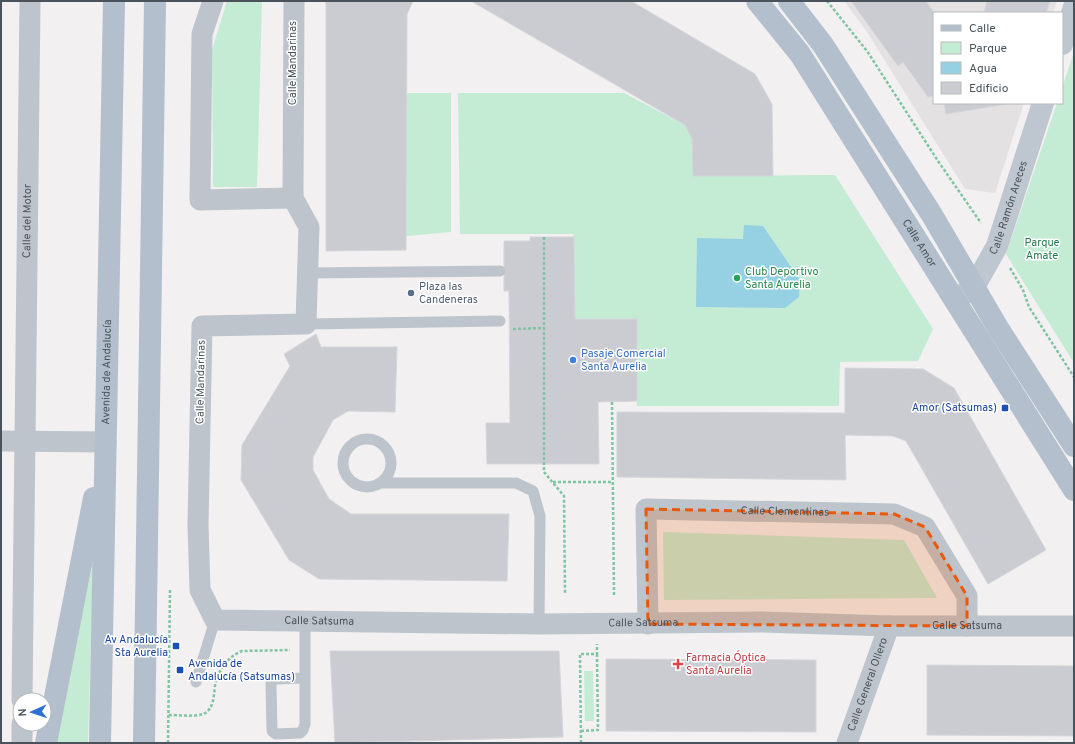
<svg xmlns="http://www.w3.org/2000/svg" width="1075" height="744" font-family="Overpass,sans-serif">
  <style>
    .education { fill: #e3e1e1 }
    .green { fill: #c4ebd4 }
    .water { fill: #95d1e3 }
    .building { fill: #cbccd2; stroke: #d5d6db }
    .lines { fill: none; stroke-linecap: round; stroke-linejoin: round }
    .path { stroke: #7fc5a4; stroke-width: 2.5; stroke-dasharray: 3 2; stroke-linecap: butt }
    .lane { stroke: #bdc4cb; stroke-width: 11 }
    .street { stroke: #bdc4cb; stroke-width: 21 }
    .secondary { stroke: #bec6cf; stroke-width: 22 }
    .primary { stroke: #b3bfcc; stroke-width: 22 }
    .marked { fill: #e8590c; fill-opacity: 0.2; stroke: #e8590c; stroke-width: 3; stroke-dasharray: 8 5; stroke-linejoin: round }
    .leisure-dot { fill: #2e9e5b; stroke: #fff; stroke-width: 1.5 }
    .service-dot { fill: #5c6f8a; stroke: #fff; stroke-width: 1.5 }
    .shop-dot { fill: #3f7fe0; stroke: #fff; stroke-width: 1.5 }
    .transit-dot { fill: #1a4fb4; stroke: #fff; stroke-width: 1.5 }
    .health-dot { fill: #e0444e; stroke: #fff; stroke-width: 1.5 }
    .labels { text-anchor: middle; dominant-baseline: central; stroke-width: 3; stroke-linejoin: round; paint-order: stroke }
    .street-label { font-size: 11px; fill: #4a535b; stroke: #fff }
    .park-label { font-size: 11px; fill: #21764e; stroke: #fff }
    .leisure-label { font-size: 11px; fill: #27864d; stroke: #fff; text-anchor: start }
    .service-label { font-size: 11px; fill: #4e5e75; stroke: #fff; text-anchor: start }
    .shop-label { font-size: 11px; fill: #366cbe; stroke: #fff; text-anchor: start }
    .transit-label { font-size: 11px; fill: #164399; stroke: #fff; text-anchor: end }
    .health-label { font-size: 11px; fill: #be3a42; stroke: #fff; text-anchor: start }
  </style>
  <rect width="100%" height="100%" fill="#f2f0f0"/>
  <!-- education -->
  <path class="education" d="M844,1h213l-4,12h-119v90h90l-29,90 -30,-4 -98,-157z"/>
  <!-- green -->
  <path class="green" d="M227,1h35l-5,186h-44l-1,-137z
    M1074,52v311l-68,-109 51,-151h5v-15z
    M407,93h44v139l-45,4z
    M458,93h166l61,32 7,14 2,37 141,-1 98,154 -15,32 -78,1 -1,44h-202v-87h-62l-1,-82 -1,-3h-113z
    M663,532l241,8 33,58 -273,2z
    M93,562l-5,181h-33z
    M584,671h9l1,50h-9z"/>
  <!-- water -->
  <path class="water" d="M744,225l19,1 37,54 -1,17 -14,11 -89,-1 1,-69 46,1z"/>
  <!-- building -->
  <path class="building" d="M326,1h87l-6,13 -1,236 -80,1z
    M471,1h160l124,73 17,30 1,72h-80l-1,-37 -7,-14z
    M851,1h75l8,12v83l-6,1 -25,-35 -5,4z
    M987,1h63l-4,12h-62z
    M944,103h63v1l-61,10z
    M530,237h44l1,82h62v82l-39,1 1,62h-112l-1,-41h24l-1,-132h-5v-50h26z
    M316,334l5,13h76l-2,65 -47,-1 -15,9 -20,37v13l16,29 22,15h158l-2,67 -188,-2 -30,-19 -48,-80 1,-35 48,-79 -6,-12z
    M845,368l78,1 31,19 92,162 -58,34 -82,-143 -13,-5 -48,-1 1,45 -229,-3v-65l228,1z
    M330,651h229l4,86 -228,6z
    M606,659l210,1v72l-210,-1z
    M927,665l147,1v70l-147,-1z"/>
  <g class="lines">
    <!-- path -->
    <path class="path" d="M827,1l40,50 71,110 43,62
      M544,237v235l20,24 1,97
      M1010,268l13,22 6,17 45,70
      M513,329l31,-1
      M612,402l2,193
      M553,482h59
      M169,715c9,0 26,2 34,-1 13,-5 10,-23 13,-33 4,-13 13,-25 26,-30l48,-1
      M581,731l17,-1 -1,-76
      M168,743l2,-153
      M581,743l-1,-89h17v-10"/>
    <!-- lane -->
    <path class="lane" d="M307,273l193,-2
      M306,324l194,-3
      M343 463a24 24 0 1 1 48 0a24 24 0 1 1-48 0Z
      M380,483h136l17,8 7,25 -1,108
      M304,678l-27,1 -4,1 -2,4 1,47 4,3 24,-1 3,-3 2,-6v-103
      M196,682l19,-62"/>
    <!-- street -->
    <g class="street">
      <path d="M213,1l-11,33 -2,166 93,-2"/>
      <path id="s1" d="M294,1l-1,197 16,29 -3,97 -104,2 -4,199 2,65 15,30 324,4 223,-2 127,4h185"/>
      <path d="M1,441l105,1"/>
      <path id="s2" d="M648,624l-2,-115 248,5 31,13 42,69v30"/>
      <path id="s3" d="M22,700l8,-699"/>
      <path d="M22,743v-19"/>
      <path id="s4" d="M847,743l42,-117"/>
    </g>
    <!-- secondary -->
    <g class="secondary">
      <path d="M1062,44l12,-37"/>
      <path id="s5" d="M955,300l19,-13 23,-41 46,-143"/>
    </g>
    <!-- primary -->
    <g class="primary">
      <path id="s6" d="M757,1l43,53 274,436"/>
      <path d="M789,1l34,44 109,170 66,113 76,118"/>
      <path d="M46,743l48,-245"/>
      <path id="s7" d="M100,743l14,-742"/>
      <path d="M144,743l11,-742"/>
    </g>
  </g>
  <!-- marked area -->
  <path class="marked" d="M646,509l248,5 31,13 42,69v30l-319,-2z"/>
  <!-- markers -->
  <circle class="leisure-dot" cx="737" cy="278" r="4"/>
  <circle class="service-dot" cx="411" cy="293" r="4"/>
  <circle class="shop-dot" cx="573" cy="360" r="4"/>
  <g class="transit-dot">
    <rect x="1001" y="404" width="8" height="8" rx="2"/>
    <rect x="172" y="642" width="8" height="8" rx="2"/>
    <rect x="176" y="666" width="8" height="8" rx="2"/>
  </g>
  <path class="health-dot" d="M676 658h4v4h4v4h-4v4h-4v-4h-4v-4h4z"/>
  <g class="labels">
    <!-- street labels -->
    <g class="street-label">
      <text transform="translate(293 63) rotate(-90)">Calle Mandarinas</text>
      <text stroke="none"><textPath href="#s5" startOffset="110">Calle Ramón Areces</textPath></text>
      <text stroke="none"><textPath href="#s3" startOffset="479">Calle del Motor</textPath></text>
      <text stroke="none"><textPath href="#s6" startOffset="292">Calle Amor</textPath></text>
      <text stroke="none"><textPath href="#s7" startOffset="371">Avenida de Andalucía</textPath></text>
      <text transform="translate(201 382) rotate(-89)">Calle Mandarinas</text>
      <text stroke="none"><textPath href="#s2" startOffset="254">Calle Clementinas</textPath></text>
      <text stroke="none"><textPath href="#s1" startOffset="833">Calle Satsuma</textPath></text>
      <text stroke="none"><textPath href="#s1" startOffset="1157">Calle Satsuma</textPath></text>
      <text stroke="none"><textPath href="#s1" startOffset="1481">Calle Satsuma</textPath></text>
      <text stroke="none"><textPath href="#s4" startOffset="62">Calle General Ollero</textPath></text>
    </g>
    <!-- park labels -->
    <g class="park-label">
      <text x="1042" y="243">Parque<tspan x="1042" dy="13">Amate</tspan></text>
    </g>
    <!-- leisure labels -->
    <g class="leisure-label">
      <text x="745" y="272">Club Deportivo<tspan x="745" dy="13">Santa Aurelia</tspan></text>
    </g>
    <!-- service labels -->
    <g class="service-label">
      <text x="419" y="287">Plaza las<tspan x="419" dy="13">Candeneras</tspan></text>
    </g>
    <!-- shop labels -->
    <g class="shop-label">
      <text x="581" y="354">Pasaje Comercial<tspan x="581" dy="13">Santa Aurelia</tspan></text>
    </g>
    <!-- transit labels -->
    <g class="transit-label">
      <text x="997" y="408">Amor (Satsumas)</text>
      <text x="168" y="640">Av Andalucía<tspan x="168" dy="13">Sta Aurelia</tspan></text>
      <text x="188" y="664" text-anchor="start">Avenida de<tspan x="188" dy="13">Andalucía (Satsumas)</tspan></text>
    </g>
    <!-- health labels -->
    <g class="health-label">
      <text x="686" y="658">Farmacia Óptica<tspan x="686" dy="13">Santa Aurelia</tspan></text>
    </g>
  </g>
  <!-- border -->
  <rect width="1075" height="744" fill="none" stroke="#4a535b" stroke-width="4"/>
  <!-- legend -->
  <rect x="933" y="12" width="130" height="92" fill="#ffffff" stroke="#b7babd"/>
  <rect x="941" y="25" width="20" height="6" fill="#b3bfcc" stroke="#b7babd"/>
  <text x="969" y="32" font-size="12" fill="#4a535b">Calle</text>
  <rect x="941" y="42" width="20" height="12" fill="#c4ebd4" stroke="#b7babd"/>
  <text x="969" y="52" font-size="12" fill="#4a535b">Parque</text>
  <rect x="941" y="62" width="20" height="12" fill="#95d1e3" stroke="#b7babd"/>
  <text x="969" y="72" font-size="12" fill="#4a535b">Agua</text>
  <rect x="941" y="82" width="20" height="12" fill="#cbccd2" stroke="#b7babd"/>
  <text x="969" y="92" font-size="12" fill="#4a535b">Edificio</text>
  <!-- north arrow -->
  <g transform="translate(32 712) rotate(267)"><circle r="19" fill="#ffffff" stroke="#b7babd"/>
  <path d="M0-3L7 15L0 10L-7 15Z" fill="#2d70cf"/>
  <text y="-6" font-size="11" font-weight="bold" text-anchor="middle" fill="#4a535b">N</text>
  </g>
</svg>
